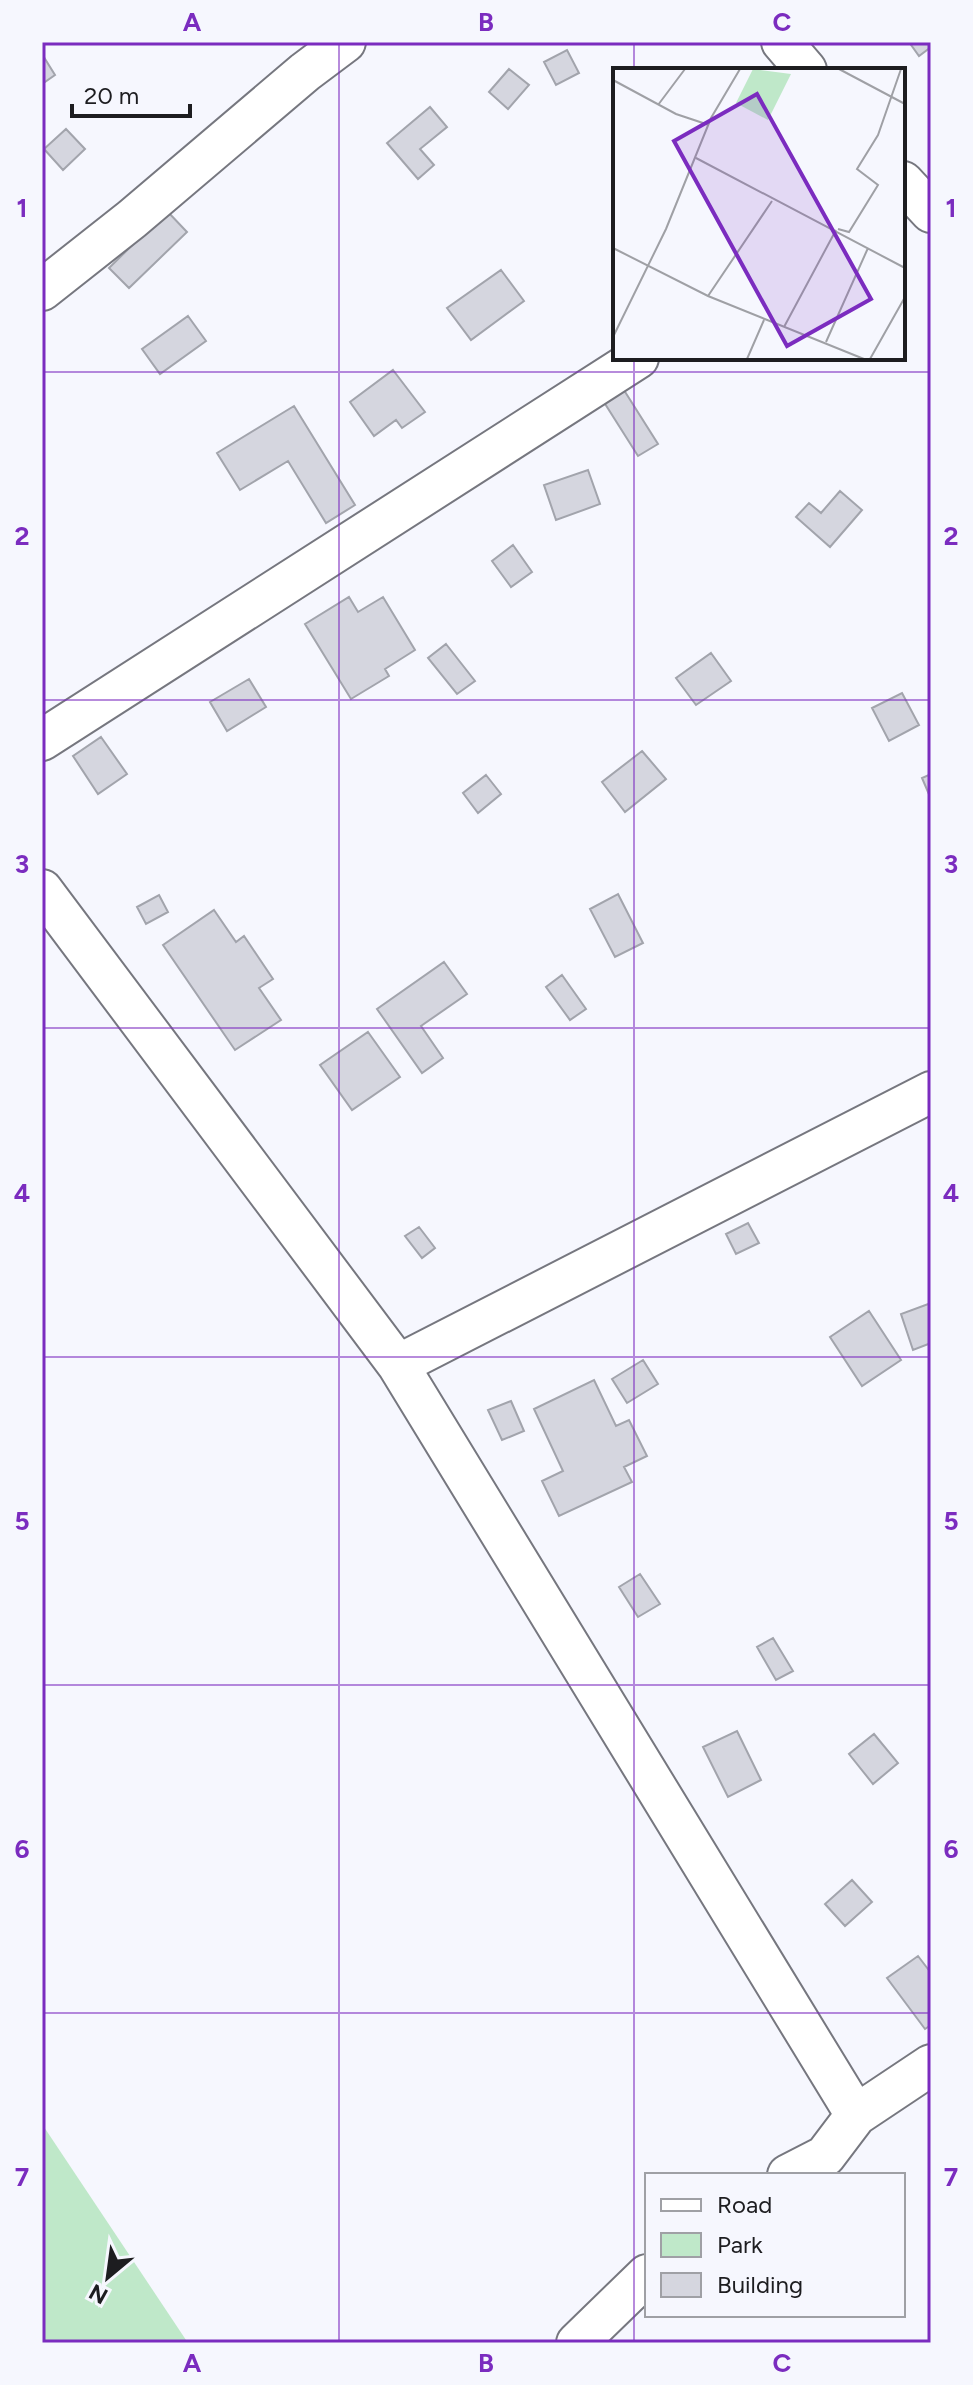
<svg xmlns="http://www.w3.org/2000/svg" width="973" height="2385" font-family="Figtree,sans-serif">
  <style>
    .green { fill: #bfe8c9 }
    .building { fill: #d5d6df; stroke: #a2a4ac; stroke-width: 2 }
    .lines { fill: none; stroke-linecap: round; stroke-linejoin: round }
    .street-casing { stroke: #76777f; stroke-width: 44 }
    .street { stroke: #fff; stroke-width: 40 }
    .grid { fill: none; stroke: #7b2cbf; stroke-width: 2; stroke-opacity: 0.55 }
    .inset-road { fill: none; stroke: #9fa0a5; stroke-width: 2 }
    .view { fill: #7b2cbf; fill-opacity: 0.15; stroke: #7b2cbf; stroke-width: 4 }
    .inset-edge { fill: none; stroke: #1d1d20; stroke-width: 4 }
    .neatline { fill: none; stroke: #7b2cbf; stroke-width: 3 }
    .grid-label { font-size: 26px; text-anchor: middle; font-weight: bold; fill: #7b2cbf }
  </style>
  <rect width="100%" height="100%" fill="#f6f7fe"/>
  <!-- green -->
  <path class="green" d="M42,2124l146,219h-146z"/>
  <!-- building -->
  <path class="building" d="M909,42h22v5l-12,9z
    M567,50l12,23 -23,12 -12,-23z
    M42,54l13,21 -13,9z
    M509,69l20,16 -21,24 -19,-17z
    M430,107l17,20 -27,22 14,16 -16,14 -31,-36z
    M66,129l19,20 -22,21 -19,-21z
    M167,211l20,21 -58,56 -20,-20z
    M501,270l23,31 -53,39 -24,-32z
    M188,316l18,25 -46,33 -18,-25z
    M393,370l32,42 -23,16 -6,-8 -22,16 -24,-34z
    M622,387l36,57 -20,12 -36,-57z
    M294,406l61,99 -29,18 -38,-62 -48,29 -23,-37z
    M588,470l12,34 -44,16 -12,-35z
    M840,491l22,19 -32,37 -34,-30 13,-14 12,10z
    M513,545l19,27 -21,15 -19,-26z
    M349,597l9,15 25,-15 32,53 -30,19 4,7 -38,23 -46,-75z
    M446,644l29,37 -18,13 -29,-36z
    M711,653l20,28 -35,24 -20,-27z
    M249,679l17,28 -39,24 -17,-29z
    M902,693l17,32 -30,16 -17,-33z
    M101,737l26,37 -29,20 -25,-38z
    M642,751l24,28 -41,33 -23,-30z
    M931,774v25l-9,-21z
    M486,775l15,19 -23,19 -15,-20z
    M618,894l25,49 -28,14 -25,-48z
    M159,895l9,17 -22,12 -9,-17z
    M214,910l22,32 8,-6 29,43 -14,9 22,32 -46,30 -72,-105z
    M444,962l23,32 -46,32 22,32 -21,15 -45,-64z
    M562,975l24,34 -16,11 -24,-33z
    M368,1032l32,45 -48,33 -32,-45z
    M748,1223l11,20 -23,11 -10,-20z
    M419,1227l16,21 -13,10 -17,-22z
    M931,1303v40l-18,7 -12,-36z
    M869,1311l32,49 -39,26 -32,-49z
    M643,1360l15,24 -31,19 -15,-24z
    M594,1380l22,46 13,-6 18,36 -23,11 8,15 -73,34 -17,-35 21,-10 -29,-62z
    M511,1401l13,30 -22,9 -14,-30z
    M640,1574l20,30 -22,13 -19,-30z
    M773,1638l20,33 -17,9 -19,-33z
    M737,1731l24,49 -33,17 -25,-50z
    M874,1734l24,29 -25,21 -24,-30z
    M852,1880l20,22 -27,24 -20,-22z
    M918,1956l13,17v52l-6,4 -38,-51z"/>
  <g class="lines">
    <!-- street casing -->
    <g class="street-casing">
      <path id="street" d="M782,42l24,28
        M903,182l28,30
        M42,290l90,-71 173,-147 40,-30
        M42,740l596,-382
        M42,890l356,475 458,750
        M398,1365l533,-273
        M788,2175l37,-19 31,-41 75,-50
        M577,2343l70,-68"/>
    </g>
    <!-- street -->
    <use href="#street" class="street"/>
  </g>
  <!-- grid -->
  <path class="grid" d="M339,42v2301M634,42v28M634,358v1985M42,372h889M42,700h889M42,1028h889M42,1357h889M42,1685h889M42,2013h889"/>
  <!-- overview -->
  <g transform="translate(613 68)">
    <rect width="292" height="292" fill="#f6f7fe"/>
    <path d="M140,1l38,5 -23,46 -32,-17z" fill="#bfe8c9"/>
    <path class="inset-road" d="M226,1l66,35M0,12l63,34 33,11M45,37l27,-36M83,90l209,110M225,161l11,3 29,-47 -21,-16 21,-34 23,-66M0,180l95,48 156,63M95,228l64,-95M171,259l52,-97M0,269l53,-108 45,-111 29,-49M213,274l42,-94M134,291l17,-39M257,291l35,-62"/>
    <path class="view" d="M144,26l114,205 -84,47 -113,-205z"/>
    <rect width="292" height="292" class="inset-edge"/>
  </g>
  <!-- border -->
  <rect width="973" height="2385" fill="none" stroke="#f6f7fe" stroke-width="88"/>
  <!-- legend -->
  <rect x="645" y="2173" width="260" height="144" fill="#f6f7fe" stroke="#9fa0a5" stroke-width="2"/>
  <rect x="661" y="2199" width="40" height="12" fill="#ffffff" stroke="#9fa0a5" stroke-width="2"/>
  <text x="717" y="2213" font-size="24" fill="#1d1d20">Road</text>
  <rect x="661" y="2233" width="40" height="24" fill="#bfe8c9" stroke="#9fa0a5" stroke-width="2"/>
  <text x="717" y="2253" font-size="24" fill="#1d1d20">Park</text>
  <rect x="661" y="2273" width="40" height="24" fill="#d5d6df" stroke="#9fa0a5" stroke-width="2"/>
  <text x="717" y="2293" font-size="24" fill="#1d1d20">Building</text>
  <!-- north arrow -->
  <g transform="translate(108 2277) rotate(209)" stroke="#f6f7fe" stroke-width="6" paint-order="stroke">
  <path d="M0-6L14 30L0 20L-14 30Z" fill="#1d1d20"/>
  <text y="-12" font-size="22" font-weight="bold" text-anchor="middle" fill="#1d1d20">N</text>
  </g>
  <!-- scale -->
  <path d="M72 104v12h118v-12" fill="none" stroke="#1d1d20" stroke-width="4"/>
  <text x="84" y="104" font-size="24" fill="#1d1d20" stroke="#f6f7fe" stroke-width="6" paint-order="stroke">20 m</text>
  <rect x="44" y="44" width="885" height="2297" class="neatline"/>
  <g class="grid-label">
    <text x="192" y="31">A</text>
    <text x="486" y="31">B</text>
    <text x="782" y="31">C</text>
    <text x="22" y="217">1</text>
    <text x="951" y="217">1</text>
    <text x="22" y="545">2</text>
    <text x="951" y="545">2</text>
    <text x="22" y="873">3</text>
    <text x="951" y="873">3</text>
    <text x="22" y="1202">4</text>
    <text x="951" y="1202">4</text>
    <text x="22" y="1530">5</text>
    <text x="951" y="1530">5</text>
    <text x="22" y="1858">6</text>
    <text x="951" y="1858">6</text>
    <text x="22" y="2186">7</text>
    <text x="951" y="2186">7</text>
    <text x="192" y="2372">A</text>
    <text x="486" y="2372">B</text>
    <text x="782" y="2372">C</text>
  </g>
</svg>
